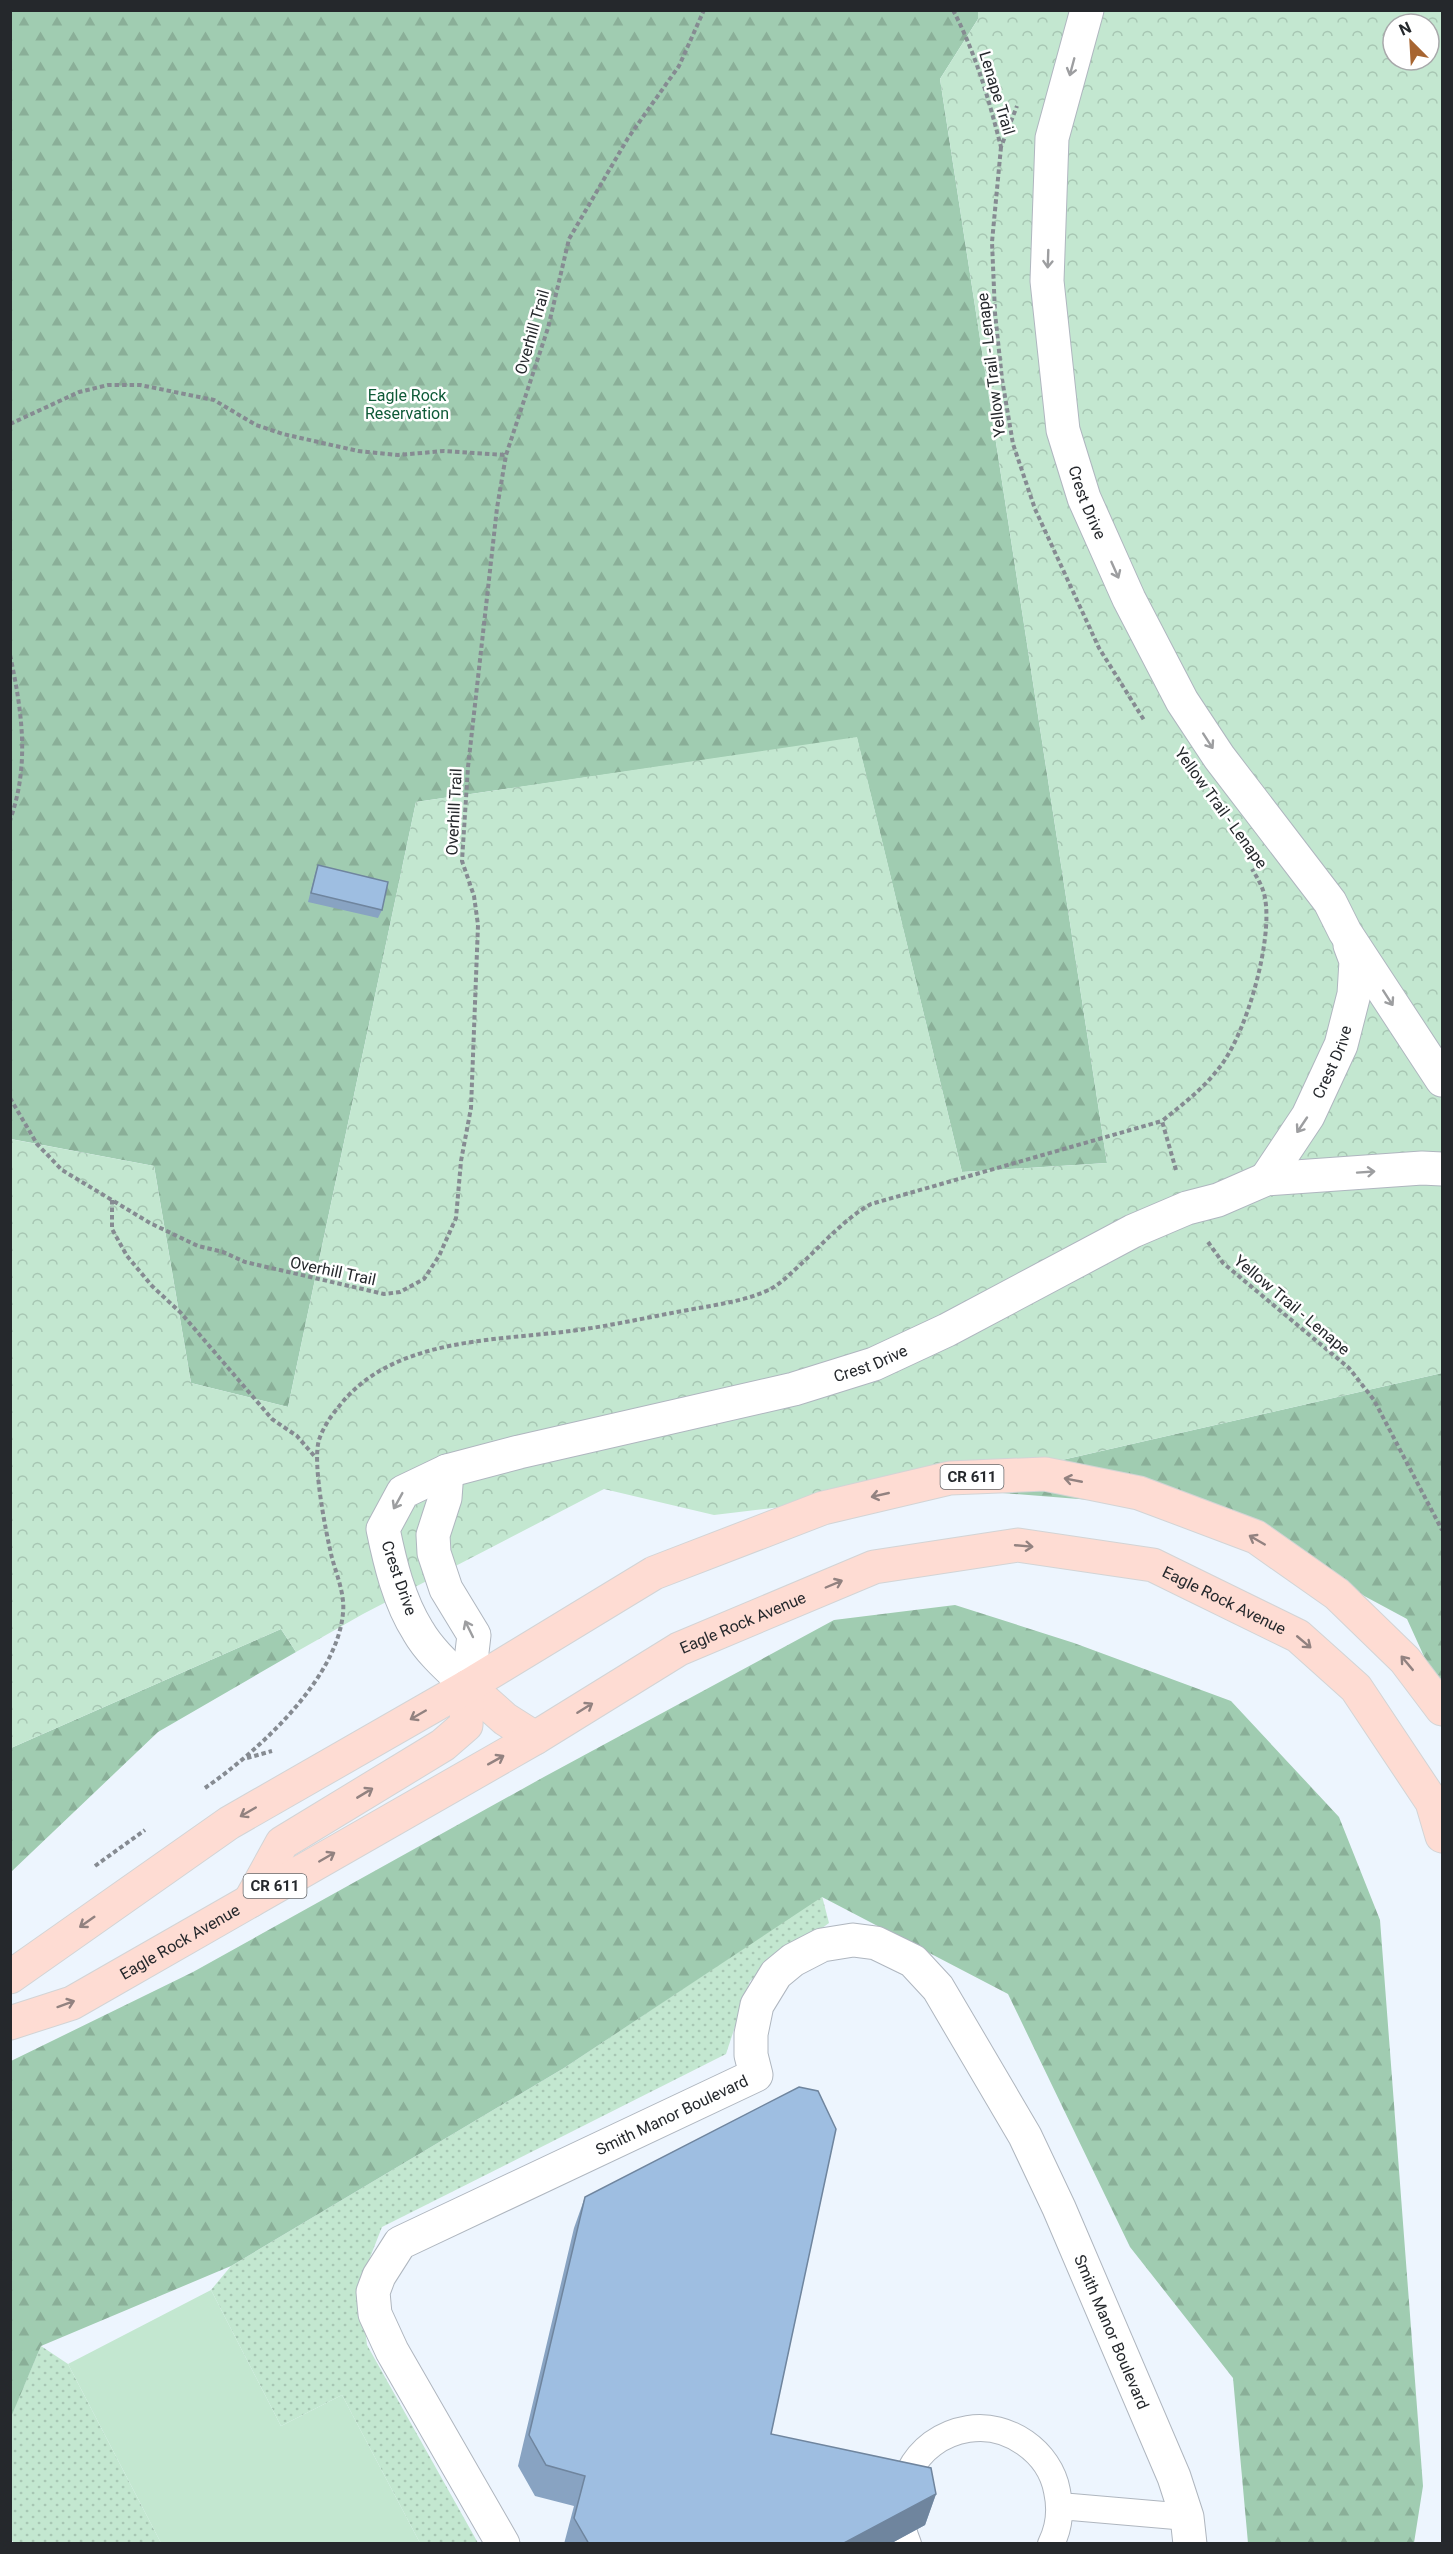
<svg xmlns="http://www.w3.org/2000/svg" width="1453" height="2554" font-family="Roboto,sans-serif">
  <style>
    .grass { fill: url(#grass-dots) }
    .forest { fill: url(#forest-firs) }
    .park { fill: url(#park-crowns); fill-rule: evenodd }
    .pitch { fill: #c3e7d0 }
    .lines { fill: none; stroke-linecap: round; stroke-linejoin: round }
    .lane-casing { stroke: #afb6bf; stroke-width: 28 }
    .street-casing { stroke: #afb6bf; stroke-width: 35 }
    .primary-casing { stroke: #d3d4d5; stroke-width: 35 }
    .path { stroke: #868b92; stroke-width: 4; stroke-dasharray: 4.5 3; stroke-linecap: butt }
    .lane { stroke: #fff; stroke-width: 26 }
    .street { stroke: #fff; stroke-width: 33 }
    .primary { stroke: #fedcd3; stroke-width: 33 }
    .wall { fill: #88a3c2 }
    .shaded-wall { fill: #6f859e }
    .building { fill: #9ebee1; stroke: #6f859e; stroke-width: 1.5 }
    .oneway { stroke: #9d9ea0 }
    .oneway2 { stroke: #928280 }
    .labels { text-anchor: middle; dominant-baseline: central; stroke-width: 5; stroke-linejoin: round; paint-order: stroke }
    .shield { fill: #fff; stroke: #66686b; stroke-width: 1.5 }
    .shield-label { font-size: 15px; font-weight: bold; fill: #25282c }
    .street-label { font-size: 16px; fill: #25282c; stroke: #fff }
    .park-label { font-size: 16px; fill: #0e5a37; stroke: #fff }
  </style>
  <defs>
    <pattern id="grass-dots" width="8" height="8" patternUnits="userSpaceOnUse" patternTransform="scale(1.5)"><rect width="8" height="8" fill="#c3e7d0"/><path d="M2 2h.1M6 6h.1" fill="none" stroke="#a7c6b3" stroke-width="1.8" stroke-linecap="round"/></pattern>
    <pattern id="forest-firs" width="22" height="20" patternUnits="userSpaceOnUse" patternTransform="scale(1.5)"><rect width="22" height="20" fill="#a0ccb1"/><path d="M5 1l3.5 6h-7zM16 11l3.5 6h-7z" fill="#8aaf98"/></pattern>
    <pattern id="park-crowns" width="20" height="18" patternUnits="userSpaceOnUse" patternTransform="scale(1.5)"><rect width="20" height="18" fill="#c3e7d0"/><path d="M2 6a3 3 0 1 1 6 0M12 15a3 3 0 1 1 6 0" fill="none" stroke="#a7c6b3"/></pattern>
  </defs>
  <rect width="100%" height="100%" fill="#edf5fe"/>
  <!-- grass -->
  <path class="grass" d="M822,1896l7,27 -79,58 -24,73 -344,173 -22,56 7,62 111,198h-58l-78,-148 -61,31 -70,-136 20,-24 333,-198z
    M41,2346l27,18 93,179h-147l-4,-5v-120z"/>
  <!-- forest -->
  <path class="forest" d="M10,11h968v8l-38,60 167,1084 -145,9 -105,-434 -441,64 -128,605 -97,-24 -37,-217 -143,-27z
    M1442,1373v323l-35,-77 -204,-110 -263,-21z
    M955,1605l119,38 157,58 108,116 41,103 43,566 -9,57h-166l-15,-165 -103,-131 -122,-253 -186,-97 -258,171 -333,198 -190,80 -30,71v-356l182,-89 349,-194 292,-158z
    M281,1629l15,23 -138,80 -147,140v-124z"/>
  <!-- park -->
  <path class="park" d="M978,11h464v1362l-502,115 -226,27 -110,-26 -241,125 -67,38 -15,-23 -270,119 -1,-609 144,27 37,217 97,24 128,-605 441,-65 105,435 145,-9 -167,-1084 38,-60zM1393,24h36v36h-36z"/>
  <!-- pitch -->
  <path class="pitch" d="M211,2290l70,136 61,-31 78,148h-259l-93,-179z"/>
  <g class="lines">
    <!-- lane casing -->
    <g class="lane-casing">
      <path id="lane" d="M1060,2506l127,11
        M908,2544c-21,-50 5,-106 60,-115 40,-7 82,23 89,62 4,18 3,35 -6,53"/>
    </g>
    <!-- street casing -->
    <g class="street-casing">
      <g id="street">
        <path id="s1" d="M1087,10l-35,128 -5,143 16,149 21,68 45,101 53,102 37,56 111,145 15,30 97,148"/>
        <path id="s2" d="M1266,1179l42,-63 33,-71 13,-51 2,-33 -6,-16"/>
        <path d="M447,1471l-2,27 -12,37 1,18 12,36 28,46 -6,51"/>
        <path id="s3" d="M468,1686c-18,-17 -38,-34 -50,-55 -19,-30 -28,-68 -35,-102l20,-37 44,-21 72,-19 275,-63 80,-25 73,-34 186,-99 54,-23 31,-8 48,-21 156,-11 20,1"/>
        <path id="s4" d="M503,2544l-111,-193 -17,-37 -2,-22 6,-16 21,-33 356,-168 -5,-20v-21l6,-29 19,-31 17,-14 29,-15 31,-5 23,3 37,18 25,27 87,148 34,72 115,269 13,40 3,27"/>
      </g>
    </g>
    <!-- primary casing -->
    <g class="primary-casing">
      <g id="primary">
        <path d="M468,1686l37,33 30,19"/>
        <path d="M250,1901l32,-58 161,-98 23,-20 2,-39"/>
        <path d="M10,1977l219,-154 239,-137 186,-113 169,-65 127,-30 95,-4 94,19 117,44 81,57 68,66 37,49"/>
        <path id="s5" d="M10,2023l62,-20 463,-265 144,-89 195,-82 144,-22 135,20 145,71 58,52 76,114 10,34"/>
      </g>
    </g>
    <!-- path -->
    <path class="path" d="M953,10c23,44 36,90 48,137l16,-41
      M1001,147l-9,95 3,71 7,66 11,65 22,65 64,139 45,72
      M10,424l69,-32 29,-7h32l74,15 42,25 27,9 75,17 40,4 46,-4 62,4
      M10,655c12,56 20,110 0,165
      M10,1098l27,46 25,26 88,53 48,23 25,6 22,10 139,32 16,-2 24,-13 15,-23 17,-38 5,-57 10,-53 7,-183 -4,-29 -12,-35 6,-94 29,-259 9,-53 42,-127 21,-89 59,-101 51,-72 25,-56
      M1176,1170l-14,-49c21,-17 41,-32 57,-53 27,-33 54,-127 46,-170 -2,-11 -7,-19 -13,-29
      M112,1200v29l15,27 25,30 29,27 91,106 25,17 19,22
      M1208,1242l15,21 126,105 25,32 68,130
      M247,1758l25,-7
      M205,1788c52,-36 132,-108 138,-175 2,-18 -6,-37 -11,-55 -6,-25 -20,-95 -13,-118 3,-10 11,-23 18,-31 52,-71 155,-68 234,-78 39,-5 78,-14 117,-21 26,-5 52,-8 76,-18 15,-6 25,-17 37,-28 23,-21 43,-45 70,-60l291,-83
      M95,1866l50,-36"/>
    <!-- lane -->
    <use href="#lane" class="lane"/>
    <!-- street -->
    <use href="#street" class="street"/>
    <!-- primary -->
    <use href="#primary" class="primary"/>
  </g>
  <!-- wall -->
  <path class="wall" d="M318,865l64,45 -4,8 -70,-16 7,-28z
    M585,2197l186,237 165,60 -11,31 -35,19h-326l10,-38 -39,-10 -17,-30 56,-238z"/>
  <!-- shaded-wall -->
  <path class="shaded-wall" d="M936,2494l-11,31 -35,19h-48z"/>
  <!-- building -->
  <path class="building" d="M318,865l70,17 -6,28 -71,-17z
    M799,2087l19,4 18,38 -65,305 160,34 5,26 -94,50h-253l-15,-26 11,-42 -39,-11 -17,-30 56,-238z"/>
  <!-- one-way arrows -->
  <defs><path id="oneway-shaft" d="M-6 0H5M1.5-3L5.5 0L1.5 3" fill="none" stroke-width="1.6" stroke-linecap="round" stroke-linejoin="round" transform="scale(1.5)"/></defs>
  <g class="oneway">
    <use href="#oneway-shaft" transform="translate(1072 67) rotate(105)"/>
    <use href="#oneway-shaft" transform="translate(1048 259) rotate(92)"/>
    <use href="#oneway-shaft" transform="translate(1115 570) rotate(66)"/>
    <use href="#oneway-shaft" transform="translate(1208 741) rotate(57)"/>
    <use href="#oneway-shaft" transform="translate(1388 998) rotate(57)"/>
    <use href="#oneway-shaft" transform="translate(1302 1125) rotate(124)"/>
    <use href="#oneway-shaft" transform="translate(1366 1172) rotate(-4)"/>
    <use href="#oneway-shaft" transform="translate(398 1501) rotate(119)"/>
    <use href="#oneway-shaft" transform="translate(469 1629) rotate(-116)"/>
  </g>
  <g class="oneway2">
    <use href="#oneway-shaft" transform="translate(1073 1480) rotate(-169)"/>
    <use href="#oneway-shaft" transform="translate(880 1495) rotate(167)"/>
    <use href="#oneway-shaft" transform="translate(1257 1540) rotate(-150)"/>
    <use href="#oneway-shaft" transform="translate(1024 1546) rotate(5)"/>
    <use href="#oneway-shaft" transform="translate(834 1584) rotate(-23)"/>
    <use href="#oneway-shaft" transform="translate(1304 1642) rotate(40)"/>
    <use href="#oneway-shaft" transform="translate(1407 1663) rotate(-130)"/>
    <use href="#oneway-shaft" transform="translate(585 1708) rotate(-32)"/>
    <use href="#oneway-shaft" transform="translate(418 1715) rotate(150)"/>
    <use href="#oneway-shaft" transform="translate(496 1760) rotate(-29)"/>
    <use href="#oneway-shaft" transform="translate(365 1793) rotate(-31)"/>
    <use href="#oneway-shaft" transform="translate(248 1812) rotate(150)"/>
    <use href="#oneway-shaft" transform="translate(327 1857) rotate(-30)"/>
    <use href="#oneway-shaft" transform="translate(87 1922) rotate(145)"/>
    <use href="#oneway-shaft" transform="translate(66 2004) rotate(-20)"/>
  </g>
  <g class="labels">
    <!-- shield labels -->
    <g class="shield">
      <rect x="940.5" y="1465" width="63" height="24" rx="4.5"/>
      <rect x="243.5" y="1874" width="63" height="24" rx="4.5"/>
    </g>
    <g class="shield-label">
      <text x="972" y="1477">CR 611</text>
      <text x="275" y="1886">CR 611</text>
    </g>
    <!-- street labels -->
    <g class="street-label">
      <text transform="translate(997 93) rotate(73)">Lenape Trail</text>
      <text transform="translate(532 332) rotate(-74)">Overhill Trail</text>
      <text transform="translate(991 365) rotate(-97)">Yellow Trail - Lenape</text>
      <text stroke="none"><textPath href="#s1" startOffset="502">Crest Drive</textPath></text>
      <text transform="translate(1221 808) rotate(54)">Yellow Trail - Lenape</text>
      <text transform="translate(454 812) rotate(-87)">Overhill Trail</text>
      <text stroke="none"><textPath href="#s2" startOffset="135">Crest Drive</textPath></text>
      <text transform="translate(333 1271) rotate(12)">Overhill Trail</text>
      <text transform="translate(1292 1305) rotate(40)">Yellow Trail - Lenape</text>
      <text stroke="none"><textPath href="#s3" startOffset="711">Crest Drive</textPath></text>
      <text transform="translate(399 1578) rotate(71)">Crest Drive</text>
      <text stroke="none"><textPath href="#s5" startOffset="1341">Eagle Rock Avenue</textPath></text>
      <text stroke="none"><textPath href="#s5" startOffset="837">Eagle Rock Avenue</textPath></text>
      <text stroke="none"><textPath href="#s5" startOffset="189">Eagle Rock Avenue</textPath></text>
      <text stroke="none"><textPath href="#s4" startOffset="642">Smith Manor Boulevard</textPath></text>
      <text stroke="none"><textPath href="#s4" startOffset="1416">Smith Manor Boulevard</textPath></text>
    </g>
    <!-- park labels -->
    <g class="park-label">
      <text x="407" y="395">Eagle Rock<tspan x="407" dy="18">Reservation</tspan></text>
    </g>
  </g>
  <!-- border -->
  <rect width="1453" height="2554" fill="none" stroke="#25282c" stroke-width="24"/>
  <!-- north arrow -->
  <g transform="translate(1411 42) rotate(336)"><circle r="28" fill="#ffffff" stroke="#a8a9ab" stroke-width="1.5"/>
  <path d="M0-4.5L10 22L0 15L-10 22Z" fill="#a76531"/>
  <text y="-9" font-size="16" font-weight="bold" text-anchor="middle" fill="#25282c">N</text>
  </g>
</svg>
